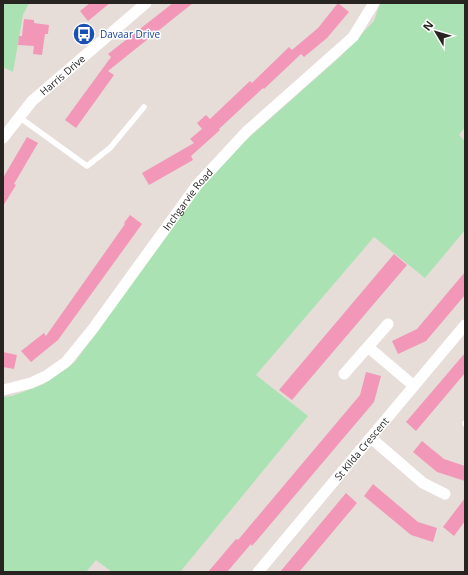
<svg xmlns="http://www.w3.org/2000/svg" width="468" height="575" font-family="'Open Sans',sans-serif">
  <style>
    .green { fill: #abe2b3 }
    .building { fill: #f297b8 }
    .lines { fill: none; stroke-linecap: round; stroke-linejoin: round }
    .lane { stroke: #fff; stroke-width: 5.5 }
    .street { stroke: #fff; stroke-width: 11 }
    .labels { text-anchor: middle; dominant-baseline: central; stroke-width: 3; stroke-linejoin: round; paint-order: stroke }
    .transit-label { font-size: 10px; fill: #164399; stroke: #fff; text-anchor: start }
    .street-label { font-size: 10px; fill: #272422; stroke: #fff }
  </style>
  <rect width="100%" height="100%" fill="#e6ddd8"/>
  <!-- green -->
  <path class="green" d="M3,3h26l-6,12 -10,57 -10,-5z
    M380,3h85v124l-6,8 6,6v89l-40,48 -51,-41 -118,138 52,41 -128,156h-68l-16,-12 -10,12h-83v-175l9,-1 32,-12 31,-22 129,-180 32,-33 104,-92 34,-36z"/>
  <!-- building -->
  <path class="building" d="M90,3h20l-22,18 -8,-10z
    M173,3h20l-85,68 6,4 -38,53 -11,-8 46,-63 -3,-3z
    M338,3l11,9 -22,26 -23,19 -3,-3 -37,35 -1,-1 -44,41 1,1 -29,26 2,4 -44,25 -7,-12 52,-30 -4,-4 12,-10 -5,-6 9,-8 4,4 40,-38 2,2 37,-36 3,3 26,-22z
    M24,19l10,1v3l15,2 -1,9h-3l-3,21 -9,-1 1,-8 -16,-1 1,-9h3z
    M27,137l11,6 -24,41 2,1 -13,21v-28z
    M130,215l12,9 -84,116 -27,22 -10,-11 23,-18 2,3 79,-112 -1,-1z
    M394,254l13,11 -115,135 -13,-10z
    M465,272v23l-39,46 -28,13 -6,-13 25,-12z
    M3,352l14,3 -3,14 -11,-2z
    M465,353v20l-49,58 -10,-9z
    M366,372l15,4 -7,26 -122,144 -1,-2 -24,28h-19l28,-33 2,1 122,-145z
    M422,441l22,18 21,7v15l-28,-9 -24,-20z
    M373,484l45,38 19,6 -4,14 -22,-7 -47,-39z
    M346,493l11,10 -58,69h-19z
    M465,498v23l-11,15 -11,-9z"/>
  <g class="lines">
    <!-- lane -->
    <path class="lane" d="M19,117l68,49 23,-18 34,-41
      M465,424v-1"/>
    <!-- street -->
    <g class="street">
      <path id="s1" d="M3,138l29,-37 114,-98"/>
      <path d="M368,347l46,39"/>
      <path d="M344,374l44,-50"/>
      <path id="s2" d="M3,390l28,-7 15,-7 20,-14 26,-32 105,-145 50,-54 106,-94 21,-34"/>
      <path d="M371,438l52,45 22,11"/>
      <path id="s3" d="M258,572l207,-247"/>
    </g>
  </g>
  <!-- icons -->
  <defs>
    <g id="bus-disc" transform="scale(1.15)"><circle r="9.5" fill="#1a4fb4" stroke="#fff"/><path d="M-5-6H5V4H4V6H2V4H-2V6H-4V4H-5ZM-3.5-4V0h7V-4ZM-3.5 1.2v1.5H-2V1.2ZM2 1.2v1.5H3.5V1.2Z" fill="#fff"/></g>
  </defs>
  <g fill-rule="evenodd">
    <use href="#bus-disc" x="84" y="34"/>
  </g>
  <g class="labels">
    <!-- transit labels -->
    <g class="transit-label">
      <text x="100" y="34">Davaar Drive</text>
    </g>
    <!-- street labels -->
    <g class="street-label">
      <text stroke="none"><textPath href="#s1" startOffset="87">Harris Drive</textPath></text>
      <text stroke="none"><textPath href="#s2" startOffset="273">Inchgarvie Road</textPath></text>
      <text stroke="none"><textPath href="#s3" startOffset="161">St Kilda Crescent</textPath></text>
    </g>
  </g>
  <!-- border -->
  <rect width="468" height="575" fill="none" stroke="#272422" stroke-width="8"/>
  <!-- north arrow -->
  <g transform="translate(436 32) rotate(308)" stroke="#ffffff" stroke-width="3" paint-order="stroke">
  <path d="M0-3L7 15L0 10L-7 15Z" fill="#272422"/>
  <text y="-6" font-size="11" font-weight="bold" text-anchor="middle" fill="#272422">N</text>
  </g>
</svg>
